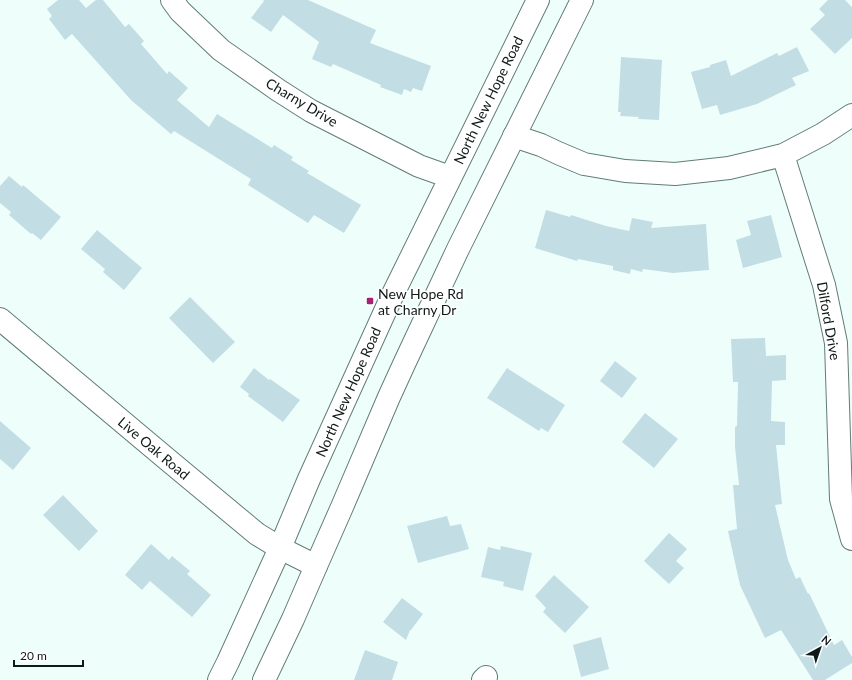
<svg xmlns="http://www.w3.org/2000/svg" width="852" height="680" font-family="Lato,sans-serif">
  <style>
    .building { fill: #c2dde4 }
    .lines { fill: none; stroke-linecap: round; stroke-linejoin: round }
    .minor-casing { stroke: #627c77; stroke-width: 24 }
    .major-casing { stroke: #627c77; stroke-width: 24 }
    .minor { stroke: #fff; stroke-width: 22 }
    .major { stroke: #fff; stroke-width: 22 }
    .poi-dot { fill: #a52370; stroke: #fff; stroke-width: 1.5 }
    .labels { text-anchor: middle; dominant-baseline: central; stroke-width: 3.5; stroke-linejoin: round; paint-order: stroke }
    .street-label { font-size: 14px; fill: #0f1917; stroke: #fff }
    .poi-label { font-size: 14px; fill: #0f1917; stroke: #fff; text-anchor: start }
  </style>
  <rect width="100%" height="100%" fill="#eefffb"/>
  <!-- building -->
  <path class="building" d="M58,0h21l7,8 10,-8h7l22,27 4,-3 15,17 -3,3 26,30 2,-3 19,17 -11,12 32,27 8,-13 55,34 2,-3 19,12 -2,3 18,11 -2,2 54,32 -17,28 -30,-18 -6,8 -60,-38 3,-6 -77,-48 -3,3 -40,-34 -59,-66 -7,6 -16,-21 3,-3 -5,-7z
    M263,0h45l68,30 -6,13 61,23 -9,25 -9,-3 -2,4 -7,-3 -2,6 -22,-8 1,-2 -48,-21 -2,3 -19,-8 7,-17 -36,-27 -12,17 -20,-14 13,-17z
    M828,0h17l7,7v31l-17,16 -25,-25 15,-14 -6,-6z
    M797,47l12,24 -17,7 4,7 -39,19 -37,11 -3,-10 -15,4 -11,-37 19,-5v-2l16,-5 5,16 46,-23 2,3z
    M621,57l41,3 -3,60 -21,-1 1,-2 -19,-1 1,-4h-3z
    M9,176l13,11 1,-2 38,32 -20,23 -9,-7 -1,1 -22,-19 2,-3 -11,-9v-17z
    M546,210l24,7 1,-2 35,11 23,5 3,-13 21,4 -2,6 55,-4 3,46 -36,3 -30,-4 -1,3 -11,-3 -1,5 -17,-4v-4l-35,-7 -1,2 -42,-13z
    M771,215l11,42 -39,11 -7,-28 15,-5 -4,-14z
    M97,230l45,38 -18,22 -21,-18 2,-3 -24,-20z
    M190,297l45,45 -22,21 -44,-45z
    M765,338l1,18 20,-1v25l-14,1 -1,40 14,1v23h-9l6,59 -7,1 13,55 8,19 4,-2 8,17 1,-1 25,52 8,-5 10,17v6l-27,17h-12l-32,-50 -16,8 -25,-53 -12,-54 9,-2 -4,-44h6l-4,-38v-20l2,-1 1,-44h-5l-2,-43z
    M615,361l22,17 -15,20 -22,-17z
    M254,368l15,12 1,-1 30,21 -17,22 -35,-26 1,-2 -9,-7z
    M507,368l58,37 -17,27 -7,-4 -2,3 -52,-33z
    M645,413l33,26 -24,29 -32,-26z
    M0,421l31,27 -18,22 -13,-11z
    M63,495l35,36 -19,20 -36,-36z
    M447,516l3,10 11,-2 8,25 -51,14 -11,-37z
    M669,533l18,16 -11,12 8,7 -15,16 -25,-23z
    M151,544l18,16 3,-4 18,15 -3,3 24,21 -19,22 -42,-36 -8,9 -17,-15z
    M501,546l31,7 -9,38 -20,-5 1,-4 -23,-5 7,-30 12,3z
    M554,575l35,32 -24,26 -22,-21 3,-4 -11,-12z
    M402,598l21,16 -12,16h-1l-4,10 -23,-18z
    M601,637l8,32 -28,8 -8,-32z
    M365,650l33,12 -6,18h-38z"/>
  <g class="lines">
    <!-- minor casing -->
    <g class="minor-casing">
      <path id="minor" d="M172,0l8,11 41,39 57,40 33,21 59,30 49,25 31,11
        M514,136l27,9 17,8 26,11 41,7 50,3 54,-6 54,-13 40,-21 29,-19
        M783,155l41,130 12,58 5,156 11,40
        M0,319l168,141 89,74 23,14 36,18
        M483,680l3,-3"/>
    </g>
    <!-- major casing -->
    <g class="major-casing">
      <path id="major" d="M219,680l9,-18 52,-114 29,-69 83,-183 146,-296
        M264,680l29,-61 23,-53 26,-59 47,-110 16,-35 53,-113 124,-249"/>
    </g>
    <!-- minor -->
    <use href="#minor" class="minor"/>
    <!-- major -->
    <use href="#major" class="major"/>
  </g>
  <!-- markers -->
  <rect class="poi-dot" x="366" y="297" width="8" height="8" rx="2"/>
  <g class="labels">
    <!-- street labels -->
    <g class="street-label">
      <text transform="translate(488 100) rotate(-64)">North New Hope Road</text>
      <text transform="translate(302 102) rotate(31)">Charny Drive</text>
      <text transform="translate(829 321) rotate(80)">Dilford Drive</text>
      <text transform="translate(348 392) rotate(-66)">North New Hope Road</text>
      <text transform="translate(154 448) rotate(40)">Live Oak Road</text>
    </g>
    <!-- poi labels -->
    <g class="poi-label">
      <text x="378" y="293">New Hope Rd<tspan x="378" dy="16">at Charny Dr</tspan></text>
    </g>
  </g>
  <!-- north arrow -->
  <g transform="translate(820 648) rotate(40)" stroke="#ffffff" stroke-width="3" paint-order="stroke">
  <path d="M0-3L7 15L0 10L-7 15Z" fill="#0f1917"/>
  <text y="-6" font-size="11" font-weight="bold" text-anchor="middle" fill="#0f1917">N</text>
  </g>
  <!-- scale -->
  <path d="M14 660v6h69v-6" fill="none" stroke="#0f1917" stroke-width="2"/>
  <text x="20" y="660" font-size="12" fill="#0f1917" stroke="#ffffff" stroke-width="3" paint-order="stroke">20 m</text>
</svg>
